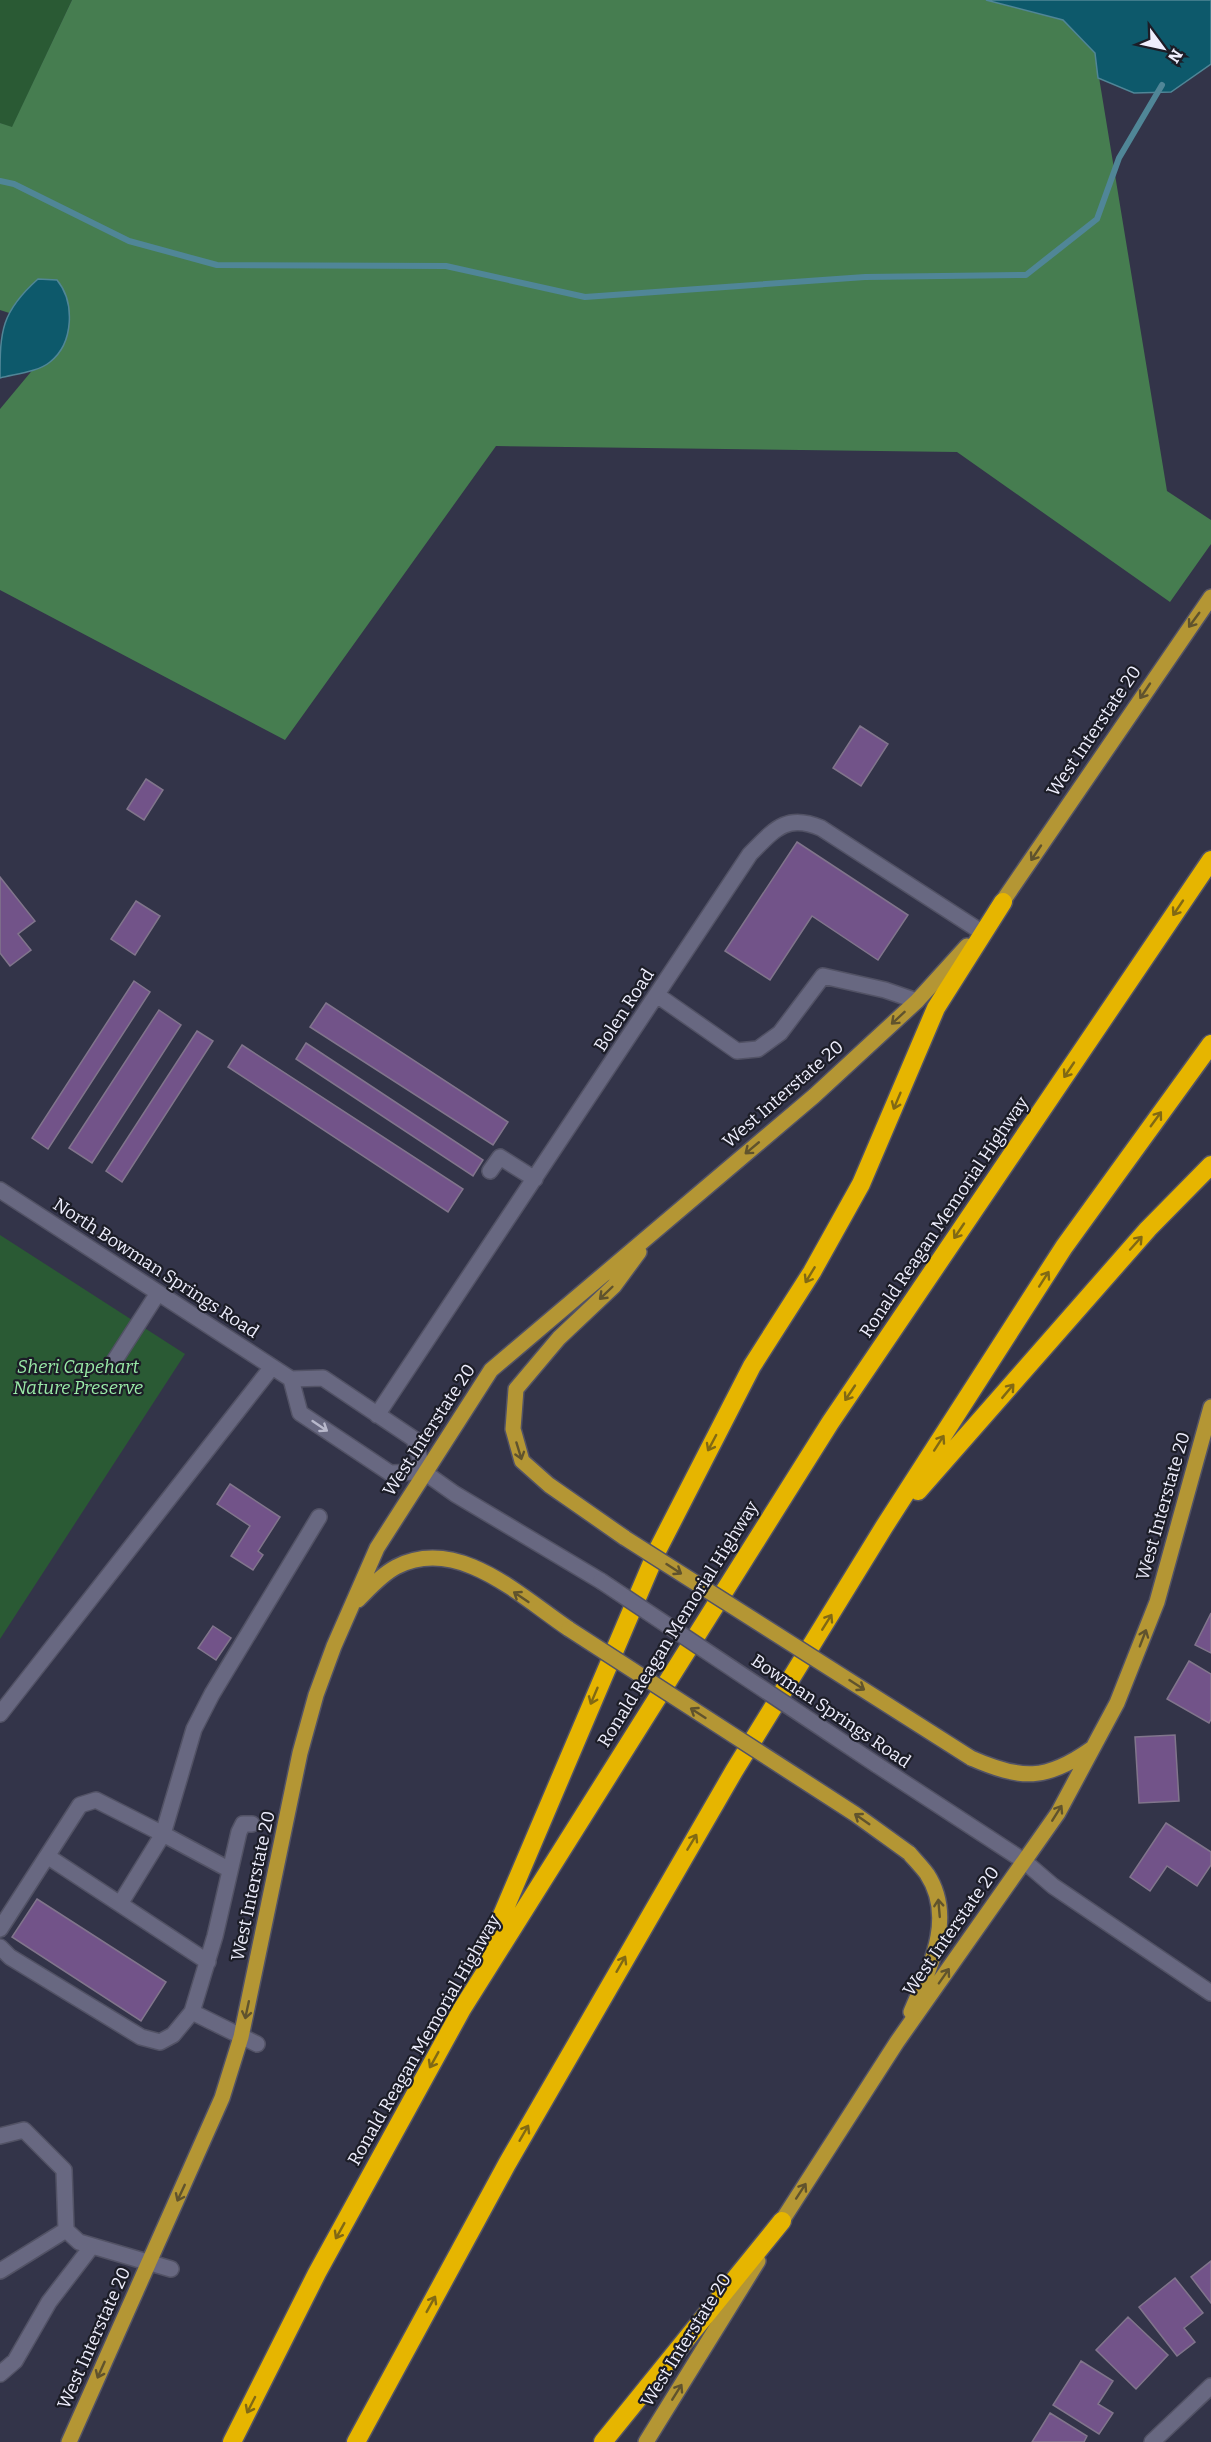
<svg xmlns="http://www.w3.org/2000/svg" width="1211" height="2442" font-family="Bitter,serif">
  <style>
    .green { fill: #2a5a34 }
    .forest { fill: #467d50 }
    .water { fill: #0d596b; stroke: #508697; stroke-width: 1.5 }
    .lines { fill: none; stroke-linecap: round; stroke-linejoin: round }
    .stream { stroke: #508697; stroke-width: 6 }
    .building { fill: #725389; stroke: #81758c; stroke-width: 1.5 }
    .minor-casing { stroke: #525265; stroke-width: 18 }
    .major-casing { stroke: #525265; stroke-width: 18 }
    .highway-casing { stroke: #525265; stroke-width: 21 }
    .minor { stroke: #686881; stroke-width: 15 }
    .major { stroke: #b49634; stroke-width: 15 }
    .highway { stroke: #e6b500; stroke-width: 18 }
    .minor-bridge-casing { stroke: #525265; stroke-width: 18; stroke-linecap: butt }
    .major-bridge-casing { stroke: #525265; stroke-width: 18; stroke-linecap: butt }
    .minor-bridge { stroke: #686881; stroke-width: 15 }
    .major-bridge { stroke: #b49634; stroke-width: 15 }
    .oneway { stroke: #60532d }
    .oneway2 { stroke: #816914 }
    .oneway3 { stroke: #b8b8cb }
    .labels { text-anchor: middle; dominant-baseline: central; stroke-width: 4.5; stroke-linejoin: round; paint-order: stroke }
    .street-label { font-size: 18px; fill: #eeeefd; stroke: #1c1d27 }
    .park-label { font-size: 18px; font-style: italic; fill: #9aeba8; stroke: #1c1d27 }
  </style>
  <rect width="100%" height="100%" fill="#333449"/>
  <!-- green -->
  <path class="green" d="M0,0h72l-60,128 -12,-5z
    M0,1235l185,119 -185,285z"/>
  <!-- forest -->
  <path class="forest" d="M72,0h914l77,20 32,33 72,438 44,29v24l-41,58 -213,-150 -461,-6 -211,294 -285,-150v-181l65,-78 -65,-21v-187l12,4z"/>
  <!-- water -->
  <path class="water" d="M986,0h225v64l-40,28 -37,1 -36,-15 -3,-25 -32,-33z
    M38,279l19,1c18,22 17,63 -7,82 -12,10 -35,12 -50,16 0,-47 1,-66 38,-99z"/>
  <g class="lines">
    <!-- stream -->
    <path class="stream" d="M0,181l14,3 115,57 88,24 229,1 139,31 280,-20 161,-2 71,-56 22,-61 43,-73"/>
  </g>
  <!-- building -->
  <path class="building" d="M860,726l28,18 -27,42 -28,-18z
    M146,779l17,11 -19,30 -17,-11z
    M797,842l111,73 -30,45 -66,-44 -42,64 -45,-29z
    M0,877l35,44 -17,13 13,16 -21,16 -10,-13z
    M136,901l24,15 -25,39 -24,-16z
    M134,981l16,11 -102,157 -16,-11z
    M326,1003l182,119 -15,23 -183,-118z
    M159,1010l22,15 -89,138 -23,-15z
    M197,1031l16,10 -91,141 -16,-11z
    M306,1043l177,117 -10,16 -177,-117z
    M242,1045l221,144 -15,23 -220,-145z
    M230,1484l50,33 -22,34 5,4 -10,15 -22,-14 19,-30 -33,-22z
    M1211,1613v40l-16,-8z
    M213,1626l18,12 -15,22 -18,-12z
    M1189,1661l22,13v45l-2,4 -42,-24z
    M1175,1735l4,66 -40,2 -4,-66z
    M1166,1823l45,29v13l-14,21 -30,-20 -17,25 -20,-14z
    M37,1899l129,83 -25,39 -129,-84z
    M1211,2261v42l-20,-26z
    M1175,2278l28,35 -19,15 11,14 -18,14 -38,-49z
    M1128,2317l40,38 -32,34 -40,-39z
    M1081,2361l32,20 -15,23 15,9 -14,21 -46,-29z
    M1050,2413l37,23 -3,6h-52z"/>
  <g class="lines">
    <!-- minor casing -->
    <g class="minor-casing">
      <path id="minor" d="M657,995l80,56 21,-2 22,-16 43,-57 62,14 32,11
        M490,1171l10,-14 35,22
        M0,1190l291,189 32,-1 91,61 10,33
        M113,1363l45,-70
        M291,1379l9,34 90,60 34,-1
        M377,1415l373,-561c24,-24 36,-41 71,-26l159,103
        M424,1472l31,22 146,87
        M0,1714l272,-347
        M877,1765l147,96 29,25 158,107
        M252,1824h-9l-4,8 -24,104 -23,76 65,32
        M47,1856l161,106
        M230,1870l-67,-36 31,-105 18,-35 107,-177
        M0,1929l80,-124 16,-5 67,34 -43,70
        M0,1947l10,10 131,80 19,5 13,-7 19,-23
        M0,2136l24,-6 40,40 2,60 13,12 92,27
        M0,2271l66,-41
        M0,2374l15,-13 34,-59 43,-56
        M1152,2442l59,-56"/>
    </g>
    <!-- major casing -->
    <g class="major-casing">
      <path id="major" d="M996,911l215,-314
        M625,1538l-76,-53 -27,-24 -9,-32 3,-40 43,-51 55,-52 25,-34
        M358,1600c11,-11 23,-25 38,-33 62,-32 124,29 173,62
        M971,1758c50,22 75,23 120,-9
        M909,1853c6,7 13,14 18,21 29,44 2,95 -16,138
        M776,2230l121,-188 161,-229 59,-110 40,-101 54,-195
        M69,2442l153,-344 19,-61 59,-284 16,-58 18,-49 43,-98 114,-178 323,-274 103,-95 50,-55
        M646,2442l112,-181"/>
    </g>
    <!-- highway casing -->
    <g class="highway-casing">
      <path id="highway" d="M918,1491l230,-262 63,-64
        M485,1955l172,-404 95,-185 60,-94 49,-88 75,-176 67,-106
        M232,2442l85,-169 145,-264 368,-586 381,-563
        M356,2442l151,-278 227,-393 150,-244 180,-280 147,-203
        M603,2442l179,-221"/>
    </g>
    <!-- minor -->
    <use href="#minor" class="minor"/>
    <!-- major -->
    <use href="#major" class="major"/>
    <!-- highway -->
    <use href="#highway" class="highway"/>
    <!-- minor-bridge casing -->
    <g class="minor-bridge-casing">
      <path id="minor-bridge" d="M601,1581l276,184"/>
    </g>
    <!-- major-bridge casing -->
    <g class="major-bridge-casing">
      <path id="major-bridge" d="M625,1538l346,220
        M569,1629l286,185 54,39"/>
    </g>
    <!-- minor-bridge -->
    <use href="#minor-bridge" class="minor-bridge"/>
    <!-- major-bridge -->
    <use href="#major-bridge" class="major-bridge"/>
  </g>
  <!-- one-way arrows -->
  <defs><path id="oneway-shaft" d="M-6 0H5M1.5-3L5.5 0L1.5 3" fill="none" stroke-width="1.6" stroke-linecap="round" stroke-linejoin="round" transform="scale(1.5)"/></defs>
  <g class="oneway">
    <use href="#oneway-shaft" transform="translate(1194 620) rotate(126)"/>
    <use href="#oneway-shaft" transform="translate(1145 691) rotate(124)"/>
    <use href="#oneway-shaft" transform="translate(1036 853) rotate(124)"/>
    <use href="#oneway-shaft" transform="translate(898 1018) rotate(137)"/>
    <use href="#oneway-shaft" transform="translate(752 1148) rotate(140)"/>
    <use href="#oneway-shaft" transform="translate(606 1293) rotate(136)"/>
    <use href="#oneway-shaft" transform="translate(519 1451) rotate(73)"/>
    <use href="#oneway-shaft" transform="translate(674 1569) rotate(33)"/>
    <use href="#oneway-shaft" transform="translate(521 1597) rotate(-146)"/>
    <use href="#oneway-shaft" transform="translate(1143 1638) rotate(-69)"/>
    <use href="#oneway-shaft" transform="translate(857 1685) rotate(33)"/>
    <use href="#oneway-shaft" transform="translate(698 1713) rotate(-147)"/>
    <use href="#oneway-shaft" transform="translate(1057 1813) rotate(-58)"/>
    <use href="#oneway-shaft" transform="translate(862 1819) rotate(-145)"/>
    <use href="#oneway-shaft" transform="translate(939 1908) rotate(-95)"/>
    <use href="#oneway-shaft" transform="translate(944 1976) rotate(-55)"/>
    <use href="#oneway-shaft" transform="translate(247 2010) rotate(102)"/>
    <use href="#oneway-shaft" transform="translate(801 2191) rotate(-57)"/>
    <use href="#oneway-shaft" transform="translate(181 2193) rotate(115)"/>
    <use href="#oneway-shaft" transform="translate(101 2370) rotate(114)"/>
    <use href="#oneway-shaft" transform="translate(677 2392) rotate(-58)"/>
  </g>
  <g class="oneway2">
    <use href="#oneway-shaft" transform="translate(1178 908) rotate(124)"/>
    <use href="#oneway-shaft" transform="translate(1069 1070) rotate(124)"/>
    <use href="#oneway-shaft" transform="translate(897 1101) rotate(113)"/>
    <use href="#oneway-shaft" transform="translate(1156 1119) rotate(-54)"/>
    <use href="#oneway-shaft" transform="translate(959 1231) rotate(124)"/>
    <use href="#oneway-shaft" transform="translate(1136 1243) rotate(-48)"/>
    <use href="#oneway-shaft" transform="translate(810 1275) rotate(121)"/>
    <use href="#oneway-shaft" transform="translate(1044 1279) rotate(-57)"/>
    <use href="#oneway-shaft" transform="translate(1008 1391) rotate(-50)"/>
    <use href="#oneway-shaft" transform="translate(850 1393) rotate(124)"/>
    <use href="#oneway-shaft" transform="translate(712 1443) rotate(118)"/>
    <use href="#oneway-shaft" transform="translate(939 1443) rotate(-57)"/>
    <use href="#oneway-shaft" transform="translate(827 1622) rotate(-58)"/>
    <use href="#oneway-shaft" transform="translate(594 1696) rotate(113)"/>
    <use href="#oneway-shaft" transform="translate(692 1842) rotate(-59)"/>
    <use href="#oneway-shaft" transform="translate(621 1964) rotate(-60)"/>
    <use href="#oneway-shaft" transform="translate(434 2060) rotate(119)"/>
    <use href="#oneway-shaft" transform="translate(524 2133) rotate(-60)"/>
    <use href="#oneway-shaft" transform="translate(340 2231) rotate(119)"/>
    <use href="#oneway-shaft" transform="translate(431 2304) rotate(-61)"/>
    <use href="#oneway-shaft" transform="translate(251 2405) rotate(117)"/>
  </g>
  <use class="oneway3" href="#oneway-shaft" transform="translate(320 1426) rotate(34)"/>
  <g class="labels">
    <!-- street labels -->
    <g class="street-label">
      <text transform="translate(1094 731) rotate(-56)">West Interstate 20</text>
      <text transform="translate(624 1010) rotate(-57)">Bolen Road</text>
      <text transform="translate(783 1094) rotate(-41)">West Interstate 20</text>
      <text transform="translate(944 1217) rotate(-56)">Ronald Reagan Memorial Highway</text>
      <text transform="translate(156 1268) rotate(33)">North Bowman Springs Road</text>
      <text transform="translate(429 1430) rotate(-57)">West Interstate 20</text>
      <text transform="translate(1163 1506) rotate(-74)">West Interstate 20</text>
      <text transform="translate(678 1624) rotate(-58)">Ronald Reagan Memorial Highway</text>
      <text transform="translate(831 1711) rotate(34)">Bowman Springs Road</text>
      <text transform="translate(253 1886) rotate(-78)">West Interstate 20</text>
      <text transform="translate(951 1931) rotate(-55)">West Interstate 20</text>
      <text transform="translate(424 2040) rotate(-60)">Ronald Reagan Memorial Highway</text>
      <text transform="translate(94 2338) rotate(-66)">West Interstate 20</text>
      <text transform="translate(686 2340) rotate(-58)">West Interstate 20</text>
    </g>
    <!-- park labels -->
    <g class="park-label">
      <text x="78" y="1367">Sheri Capehart<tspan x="78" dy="21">Nature Preserve</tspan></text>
    </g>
  </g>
  <!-- north arrow -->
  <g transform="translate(1163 48) rotate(123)" stroke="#1c1d27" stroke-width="4.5" paint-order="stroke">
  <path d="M0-4.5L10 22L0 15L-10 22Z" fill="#eeeefd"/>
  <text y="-9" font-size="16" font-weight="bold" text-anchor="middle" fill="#eeeefd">N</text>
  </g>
</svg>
